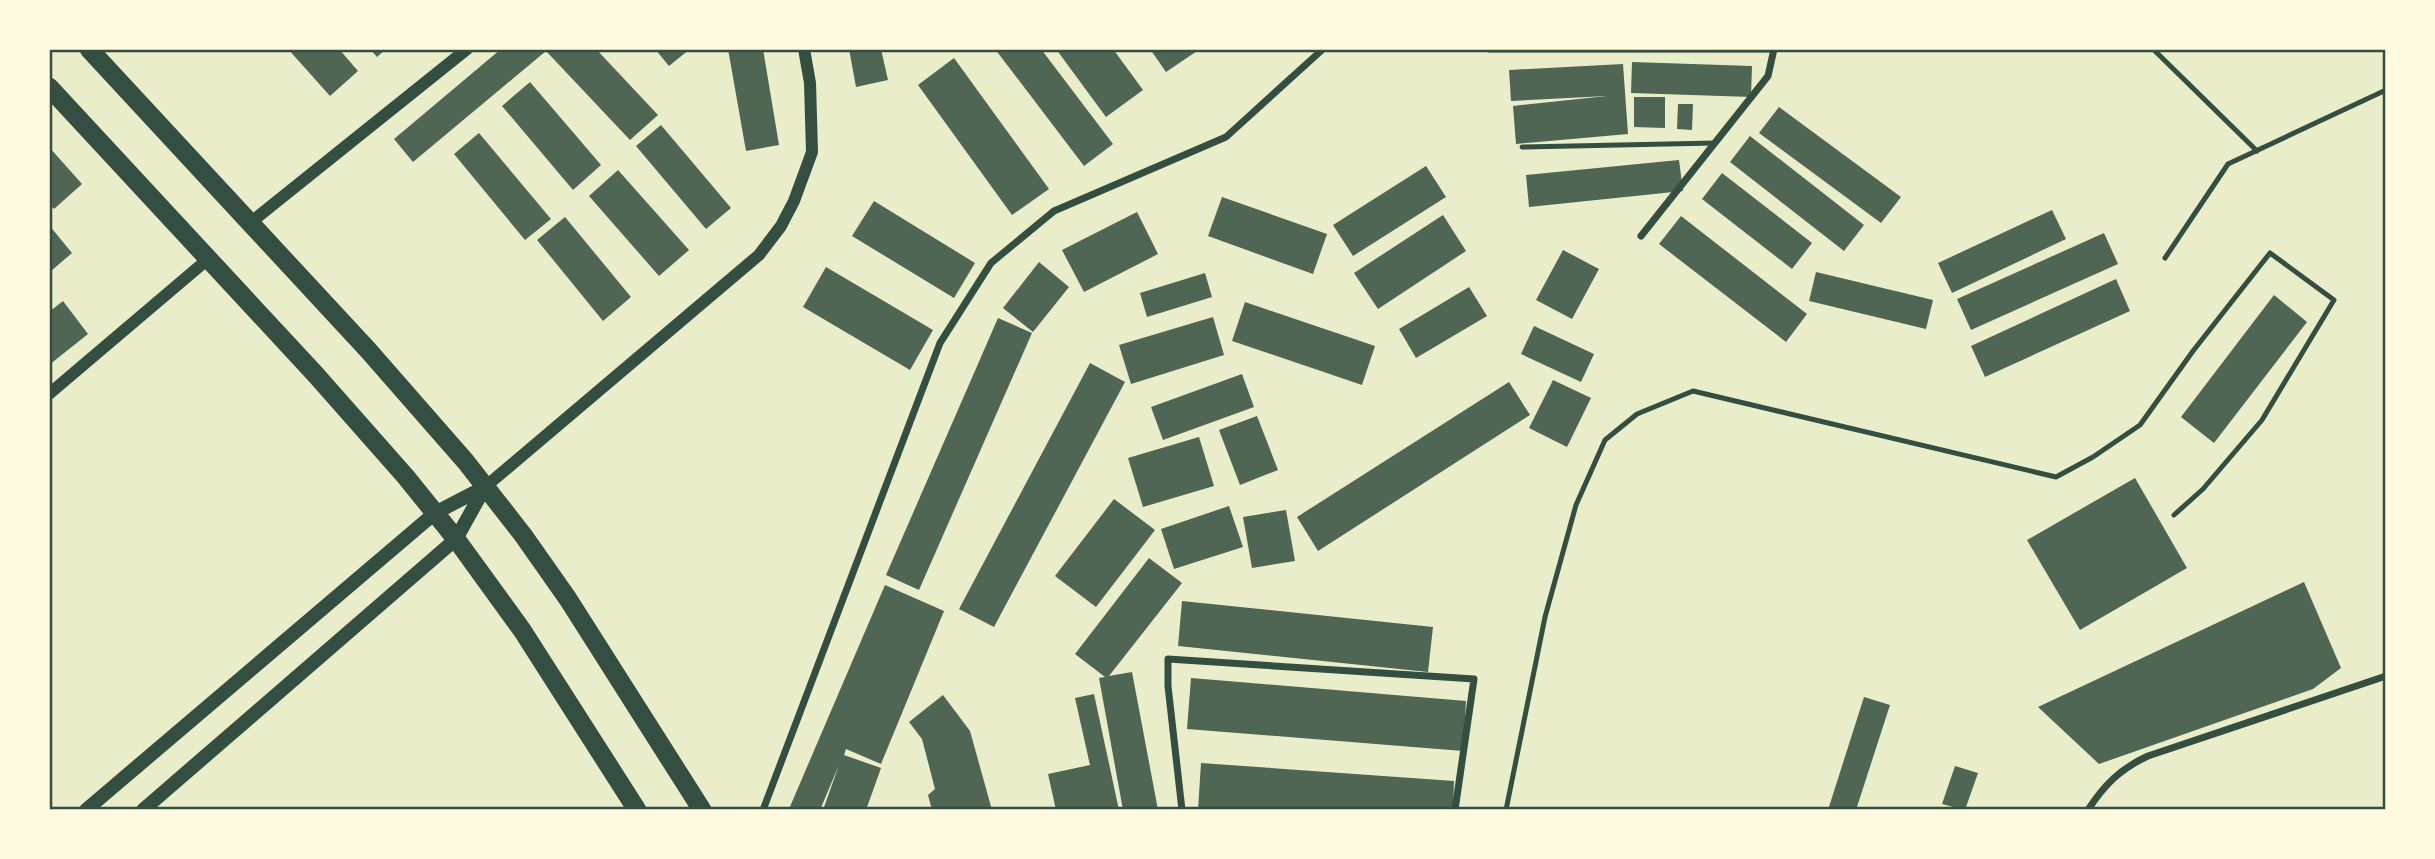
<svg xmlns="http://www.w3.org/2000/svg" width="2435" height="859" font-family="'Noto Sans',sans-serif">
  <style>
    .building { fill: #4f6655 }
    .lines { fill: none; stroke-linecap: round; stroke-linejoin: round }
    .service { stroke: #344e41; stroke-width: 5 }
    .minor { stroke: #344e41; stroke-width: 7 }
    .tertiary { stroke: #344e41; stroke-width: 12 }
    .secondary { stroke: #344e41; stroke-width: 14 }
    .trunk { stroke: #344e41; stroke-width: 19 }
    .neatline { fill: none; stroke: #344e41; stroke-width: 2.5 }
  </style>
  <rect width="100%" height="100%" fill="#e9edc9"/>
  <!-- building -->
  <path class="building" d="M288,49h51l19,22 -28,25z
    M370,49h16l-9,8z
    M501,49h95l62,66 -28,25 -84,-89 -133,111 -19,-23z
    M655,49h35l-21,17z
    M728,49h35l16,96 -33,6z
    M849,49h32l7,31 -32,7z
    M995,49h46l72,95 -29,22z
    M1056,49h57l30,41 -37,27z
    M1150,49h50l-34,23z
    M954,58l95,131 -37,26 -94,-130z
    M1632,62l120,4 -1,31 -120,-4z
    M1623,64l5,70 -112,10 -3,-38 94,-10 -96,5 -2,-31z
    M530,82l71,83 -28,25 -71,-84z
    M1634,97h31v31l-31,-1z
    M1678,104h15l-1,26 -15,-1z
    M1779,107l122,90 -20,26 -122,-90z
    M661,125l70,83 -25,21 -70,-83z
    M479,133l72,86 -26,21 -71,-86z
    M1750,136l114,89 -20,26 -114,-89z
    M49,147l33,37 -28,25 -5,-6z
    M1679,160l4,31 -154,16 -3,-32z
    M1426,166l20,31 -93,59 -20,-31z
    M618,170l71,80 -30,26 -70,-80z
    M1722,173l90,70 -20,26 -90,-70z
    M1222,197l105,37 -14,40 -105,-38z
    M874,201l101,62 -21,35 -102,-62z
    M2052,210l14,29 -114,54 -14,-30z
    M1137,212l21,42 -74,38 -22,-42z
    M1443,215l23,36 -88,58 -24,-36z
    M1681,216l126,98 -21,28 -127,-98z
    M565,217l66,80 -28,24 -66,-81z
    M49,225l23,28 -21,18 -2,-2z
    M2104,233l14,31 -147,66 -14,-31z
    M1563,250l36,19 -27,50 -36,-19z
    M1039,262l30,25 -36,45 -30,-24z
    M826,267l107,63 -23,40 -107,-63z
    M1816,272l117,28 -7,29 -117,-28z
    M1205,273l7,24 -65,20 -7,-24z
    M2116,279l14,32 -145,66 -14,-31z
    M1469,287l18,29 -71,42 -17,-29z
    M2274,295l33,27 -93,121 -33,-26z
    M63,301l25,33 -39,31v-53z
    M1245,302l130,44 -13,39 -130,-44z
    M1213,317l11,38 -93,29 -12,-39z
    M998,318l34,15 -113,257 -33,-15z
    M1534,326l60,28 -13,28 -60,-28z
    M1090,363l35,19 -131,245 -35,-18z
    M1242,374l12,33 -91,33 -12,-33z
    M1553,380l38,18 -24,49 -38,-19z
    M1509,382l21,33 -212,136 -21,-34z
    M1257,416l21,54 -38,15 -21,-55z
    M1199,437l15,49 -71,21 -15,-49z
    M2135,478l52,90 -107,62 -53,-90z
    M1114,499l41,31 -59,77 -41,-31z
    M1229,506l14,41 -69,22 -13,-40z
    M1286,510l9,51 -43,7 -9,-51z
    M1149,558l33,25 -73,93 23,-4 26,138h-35l-24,-132 6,-1 -30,-23z
    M2304,582l37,86 -28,21 -214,75 -61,-57z
    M885,585l59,26 -63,153 -35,-15 -2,6 37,13 -15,42h-43l16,-45 -19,45h-29l-2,-1z
    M1182,601l251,26 -5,45 -250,-26z
    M1191,678l275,23 -3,50 -276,-22z
    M1094,694l25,116h-63l-8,-36 42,-9 -15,-67z
    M943,695l27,36 22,79h-60l-4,-15 7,-6 -13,-50 -13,-17z
    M1864,697l26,8 -34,105h-28z
    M1201,763l253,18 -1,29h-255z
    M1955,766l23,7 -13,37 -23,-6z"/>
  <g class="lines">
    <!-- service -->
    <path class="service" d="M2153,49l104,102
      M1489,50h285
      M1522,147l193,-4
      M2165,258l63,-94 158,-74
      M1506,810l39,-193 31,-112 29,-65 32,-26 56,-23 363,86 37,-20 47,-32 53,-74 77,-98 64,47 -72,120 -59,69 -29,26"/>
    <!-- minor -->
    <path class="minor" d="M1641,236l127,-160 6,-27
      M763,810l177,-467 51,-80 63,-52 172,-74 97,-88
      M1182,810l-14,-124v-27l306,20 -19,131
      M2088,810c16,-25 32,-41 60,-54l238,-80"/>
    <!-- tertiary -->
    <path class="tertiary" d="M250,223l217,-174
      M49,394l159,-135
      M485,487l274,-232 22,-29 13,-25 18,-49 -2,-69 -6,-34"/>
    <!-- secondary -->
    <path class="secondary" d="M86,810l349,-297 50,-26
      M143,810l313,-271 29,-52"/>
    <!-- trunk -->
    <path class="trunk" d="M89,49l279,301 98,112 57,73 45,64 134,211
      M49,87l267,288 90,102 50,62 66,91 115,180"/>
  </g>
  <!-- border -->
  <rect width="2435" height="859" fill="none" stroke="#fefae0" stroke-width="102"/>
  <rect x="51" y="51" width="2333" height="757" class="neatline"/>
</svg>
